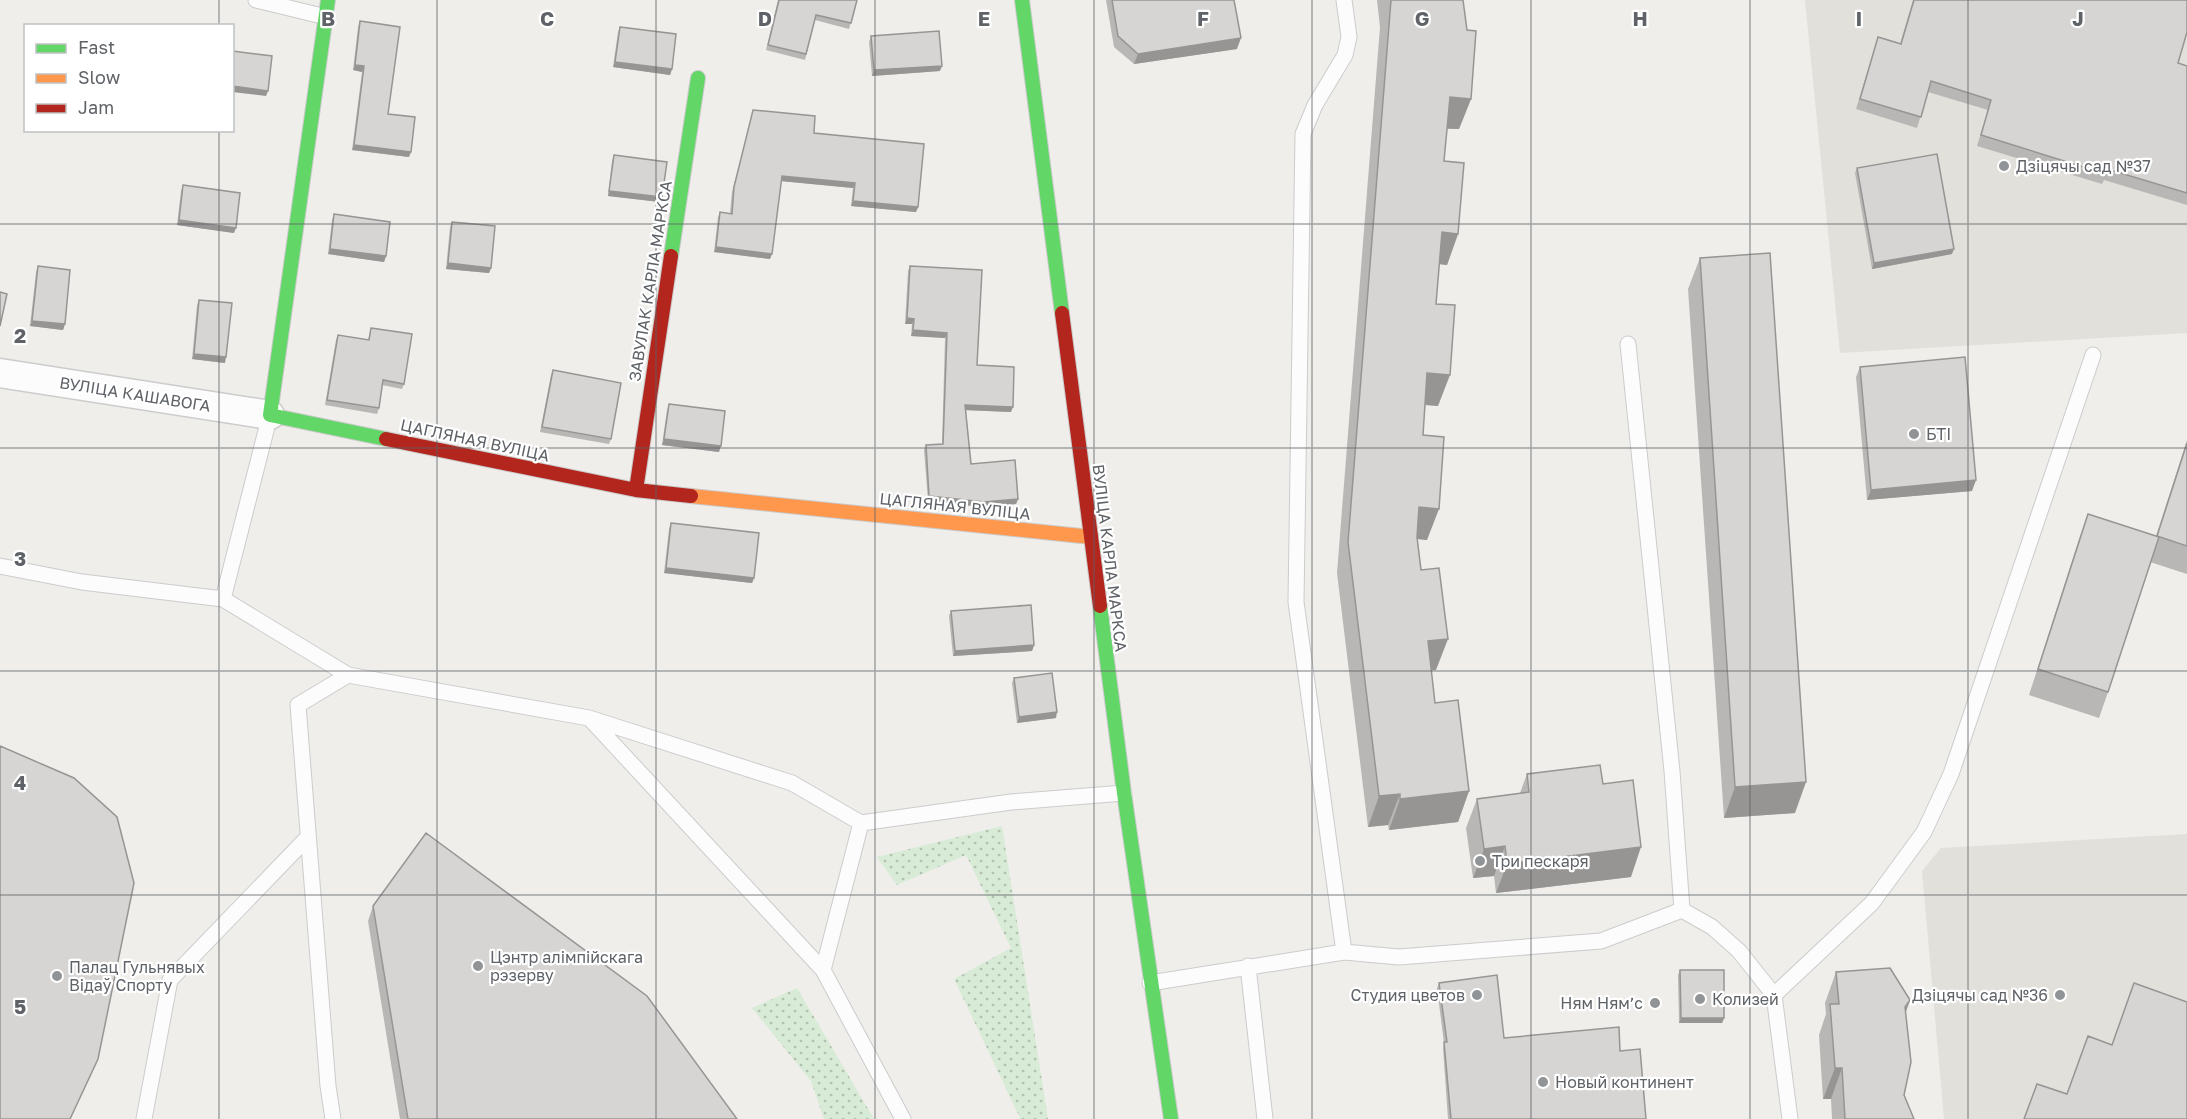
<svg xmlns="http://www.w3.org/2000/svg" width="2187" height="1119" font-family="'Golos Text',sans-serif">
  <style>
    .education { fill: #e2e0da }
    .grass { fill: url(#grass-dots) }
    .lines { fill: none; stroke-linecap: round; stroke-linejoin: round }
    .lane-casing { stroke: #cbcccc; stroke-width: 17 }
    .street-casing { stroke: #cbcccc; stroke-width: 31 }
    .fast-casing { stroke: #cacacb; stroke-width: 16 }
    .slow-casing { stroke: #cacacb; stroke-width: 16 }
    .jam-casing { stroke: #cacacb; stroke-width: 16 }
    .lane { stroke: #fdfcfc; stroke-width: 15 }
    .street { stroke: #fdfcfc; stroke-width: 28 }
    .fast { stroke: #63d668; stroke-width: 14 }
    .slow { stroke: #ff974d; stroke-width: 14 }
    .jam { stroke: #b3261e; stroke-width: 14 }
    .wall { fill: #b8b7b5 }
    .shaded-wall { fill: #969594 }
    .building { fill: #d6d5d3; stroke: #969594; stroke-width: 1.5 }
    .grid { fill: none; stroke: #5f6368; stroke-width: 1.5; stroke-opacity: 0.55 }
    .poi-dot { fill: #919496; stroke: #fff; stroke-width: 2 }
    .labels { text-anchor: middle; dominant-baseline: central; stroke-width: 4.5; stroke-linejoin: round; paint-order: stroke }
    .poi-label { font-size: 16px; fill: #5f6368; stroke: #fff; text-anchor: start }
    .street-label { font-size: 16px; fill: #5f6368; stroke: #fff }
    .grid-label { font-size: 20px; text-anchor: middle; font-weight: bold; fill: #5f6368; stroke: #fff; stroke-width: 4.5; stroke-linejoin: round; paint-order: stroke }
  </style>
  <defs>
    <pattern id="grass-dots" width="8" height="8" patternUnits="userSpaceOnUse" patternTransform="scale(1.5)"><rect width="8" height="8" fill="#d8ebd6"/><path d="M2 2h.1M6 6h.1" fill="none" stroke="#b2c2b1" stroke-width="1.8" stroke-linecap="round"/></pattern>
  </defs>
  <rect width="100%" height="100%" fill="#efeeea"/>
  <!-- education -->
  <path class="education" d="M1805,0h382v333l-347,20z
    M2187,834v285h-243l-22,-248 19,-23z"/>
  <!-- grass -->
  <path class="grass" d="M1002,826l46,293h-29l1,-1 -66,-139 57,-31 -45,-93 -69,30 -20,-28z
    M797,988l77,131h-50l-13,-38 -59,-73z"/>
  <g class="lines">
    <!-- lane casing -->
    <g class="lane-casing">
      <path id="lane" d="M256,0l70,17
        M1344,0l5,37 -4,18 -30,50 -12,29 -7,468 48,350
        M0,566l82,16 141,17 125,76
        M223,599l47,-184
        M591,720l232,250 80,149
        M1682,910l30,17 27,24 35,44 98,-92 52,-71 27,-58 142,-419
        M1248,966l17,153
        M823,970l38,-147
        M1150,983l194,-31 55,5 202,-16 81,-31 -10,-139 -44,-427
        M1774,995l16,124
        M144,1119l26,-139 138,-143
        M333,1119l-5,-33 -30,-381 50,-30 241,43 203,65 69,40 150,-21 113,-9"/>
    </g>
    <!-- street casing -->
    <g class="street-casing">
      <path id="street" d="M0,373l270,42"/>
    </g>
    <!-- fast casing -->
    <g class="fast-casing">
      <path id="fast" d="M328,0l-58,415 116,24
        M1022,0l40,313
        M671,256l27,-178
        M1100,606l24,187 47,326"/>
    </g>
    <!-- slow casing -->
    <g class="slow-casing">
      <path id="slow" d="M691,496l400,41"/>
    </g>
    <!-- jam casing -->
    <g class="jam-casing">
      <path id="jam" d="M1062,313l38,293
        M386,439l250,51 55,6
        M636,490l35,-234"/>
    </g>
    <!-- lane -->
    <use href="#lane" class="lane"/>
    <!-- street -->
    <use href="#street" class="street"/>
    <!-- fast -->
    <use href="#fast" class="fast"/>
    <!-- slow -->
    <use href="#slow" class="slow"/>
    <!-- jam -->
    <use href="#jam" class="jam"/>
  </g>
  <!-- wall -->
  <path class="wall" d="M778,0h79l-8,29 -34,-9 -10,40 -39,-10z
    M1106,0h128l3,49 -103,15 -20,-17z
    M1377,0h86l8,99 -12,30h-12l-3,32 14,73 -11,31 -8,-1 -3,40 2,102 -13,-1 -2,30 4,105 -10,-1 19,131h-5l4,33 34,88 -11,31 -69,8 -1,-5 -20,2 -31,-254 43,-546z
    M1913,0h274l-9,63 9,3v139l-83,-25 -2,4 -125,-38 11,-36 -60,-18 -11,36 -61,-19 22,-72 22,7z
    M360,21l28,93 21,43 -57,-7 10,-78 -9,-2 5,-43z
    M620,27l52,42 -2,6 -57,-8 5,-35z
    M871,36l69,35 -68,5 -3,-34z
    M753,110l61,23 104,74 -2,5 -65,-6 2,-18 -72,-7 -11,78 -56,-7 4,-35 2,-5 10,1 2,-21z
    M614,155l48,42 -2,5 -52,-6 4,-35z
    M1857,168l95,86 -80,15 -17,-96z
    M183,185l51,48 -57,-8 4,-34z
    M334,214l52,42 -2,6 -56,-8 4,-34z
    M452,222l39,46 -2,5 -43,-4 4,-42z
    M1700,258l95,555 -71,5 -36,-529z
    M38,266l27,58 -2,6 -33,-4 6,-54z
    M910,266l67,99 34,47 -45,-2 5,54 47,35 -2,5 -34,3 -54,-6 -4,-51 2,-5 16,-1 3,-106 -34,-2 1,-12h-7l3,-53z
    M199,300l26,63 -33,-4 5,-54z
    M371,328l33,56 -2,5 -20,-4 -3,23 -2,6 -52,-9 11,-65 2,-5 30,5z
    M1860,367l112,124 -105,9 -11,-123z
    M553,370l58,69 -2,5 -69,-12 11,-57z
    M669,404l50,48 -57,-7 5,-35z
    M2187,440v134l-37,-12 -42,130 -9,26 -70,-23 50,-156 9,-25 68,22z
    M671,523l83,55 -2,5 -88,-10 5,-44z
    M951,611l83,34 -2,6 -79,5 -4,-40z
    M1014,678l42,40 -39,5 -5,-40z
    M1527,774l76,10 28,93 -135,16 -2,-17 -21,2 -7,-50 11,-29 43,-6z
    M373,906l364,213h-337l-32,-198z
    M1680,970l44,48 -2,5h-43l-1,-48z
    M1836,972l74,28 -5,14 -1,81 10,24h-82l-1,-20h-8l-4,-64 7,-21 -1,-11z
    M1439,983l65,55 116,13 26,68h-198l-5,-71 1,-5 -7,-55z"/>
  <!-- shaded-wall -->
  <path class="shaded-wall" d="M1241,38l-4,11 -103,15 4,-10z
    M615,62l57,7 -2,6 -57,-8z
    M355,65l9,1 -2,6 -9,-2z
    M942,66l-2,5 -68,5 2,-6z
    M232,86l36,5 -2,5 -34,-4z
    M1450,97l21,2 -12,30 -21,-1z
    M354,145l57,7 -2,5 -57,-7z
    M782,176l73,7 -2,5 -73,-7z
    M609,191l53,6 -2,5 -52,-6z
    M853,201l65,6 -2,5 -65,-6z
    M179,220l57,8 -2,5 -57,-8z
    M1442,232l16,2 -11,31 -17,-2z
    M716,247l56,7 -2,5 -56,-7z
    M330,249l56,7 -2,6 -56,-8z
    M1954,249l-2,5 -80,15 2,-6z
    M448,263l43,5 -2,5 -43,-4z
    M907,318l7,1 -2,5h-7z
    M32,321l33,3 -2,6 -33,-4z
    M913,330l34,3 -2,5 -34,-2z
    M194,354l32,3 -1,6 -33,-4z
    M1427,373l23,2 -12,31 -22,-2z
    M965,405l48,2 -2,5 -48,-2z
    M664,439l57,7 -2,6 -57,-7z
    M1976,480l-4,11 -105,9 4,-10z
    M929,496l89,3 -2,5 -34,3 -54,-6z
    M1419,507l20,2 -12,31 -19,-2z
    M666,568l88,10 -2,5 -88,-10z
    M1448,639l-12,31 -20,2 12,-31z
    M1034,645l-2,6 -79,5 2,-5z
    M1057,712l-1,6 -39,5 2,-6z
    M1806,782l-11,31 -71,5 11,-31z
    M1469,791l-11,31 -69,8 11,-31z
    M1400,794l-12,31 -20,2 11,-31z
    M1505,846l-11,30 -21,2 11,-29z
    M1641,847l-10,30 -135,16 11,-29z
    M1910,1000l-11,31 6,-24z
    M1681,1018h43l-2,5h-43z
    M1835,1068h7l-11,31h-8z"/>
  <!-- building -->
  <path class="building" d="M779,0h78l-6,23 -35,-8 -10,39 -38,-9z
    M1112,0h122l7,38 -103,16 -20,-18z
    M1391,0h72l4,30 9,1 -5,68 -21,-2 -6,64 20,2 -6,71 -16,-2 -6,72 19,1 -5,70 -23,-2 -4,62 21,2 -5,72 -20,-2 -2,30 4,33 18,-2 9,71 -20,2 7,62 23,-3 11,91 -69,8v-5l-21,2 -31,-254z
    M1914,0h273v32l-9,31 9,3v127l-80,-24 -1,5 -125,-39 10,-35 -60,-19 -10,36 -61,-18 18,-62 23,7z
    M360,21l40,6 -12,87 27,3 -4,35 -57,-7 10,-79 -9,-1z
    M620,27l56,7 -4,35 -57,-7z
    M939,31l3,35 -68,4 -3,-34z
    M232,51l40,5 -4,35 -36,-5z
    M753,110l62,6 -1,17 110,11 -6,63 -65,-6 2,-18 -73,-7 -10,78 -56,-7 4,-35 12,2 2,-27z
    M1937,154l17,95 -80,14 -17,-95z
    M614,155l53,7 -5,35 -53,-6z
    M183,185l57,8 -4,35 -57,-8z
    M334,214l56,8 -4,34 -56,-7z
    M452,222l43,4 -4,42 -43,-5z
    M1770,253l36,529 -71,5 -35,-529z
    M38,266l32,4 -5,54 -33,-3z
    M910,266l72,4 -5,95 37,2 -1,40 -48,-2 6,59 44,-4 3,39 -34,3 -55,-6 -3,-51 17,-1 4,-111 -34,-3 1,-11 -7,-1z
    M0,292l7,2 -7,32z
    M199,300l33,3 -6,54 -32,-3z
    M371,328l41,6 -8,50 -21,-4 -4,28 -52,-8 11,-65 31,5z
    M1965,357l11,123 -105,10 -11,-123z
    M553,370l68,13 -10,56 -69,-12z
    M669,404l56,7 -4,35 -57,-7z
    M2187,443v103l-30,-10z
    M2088,514l71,23 -51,155 -70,-23z
    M671,523l88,10 -5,45 -88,-10z
    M1031,605l3,40 -79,6 -4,-40z
    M1052,673l5,39 -38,5 -5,-39z
    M0,746l74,32 43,39 17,66 -36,176 -28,60h-70z
    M1600,765l3,19 30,-4 8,67 -134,17 -2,-18 -21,3 -7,-50 52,-7 -2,-18z
    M426,833l221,163 90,123h-329l-35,-213z
    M1890,968l20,32 -5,7 6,55 -7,33 10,24h-69l-3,-51h-7l-5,-64h9l-3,-32z
    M1680,970h44v48h-43z
    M1497,975l7,63 115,-11 1,24 20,-2 6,70h-195l-7,-77h3l-8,-59z
    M2134,983l53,19v117h-163l13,-35 30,10 21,-58 24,9z"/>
  <!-- grid -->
  <path class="grid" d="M219,0v26M437,0v1119M656,0v1119M875,0v1119M1094,0v1119M1312,0v1119M1531,0v1119M1750,0v1119M1968,0v1119M219,130v989M0,224h2187M0,448h2187M0,671h2187M0,895h2187"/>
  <!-- markers -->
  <g class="poi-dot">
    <circle cx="2004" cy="166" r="6"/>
    <circle cx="1914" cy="434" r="6"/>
    <circle cx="1480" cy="861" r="6"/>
    <circle cx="478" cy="966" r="6"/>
    <circle cx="57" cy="976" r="6"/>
    <circle cx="1477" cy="995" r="6"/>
    <circle cx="2060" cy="995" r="6"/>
    <circle cx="1700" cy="999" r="6"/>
    <circle cx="1655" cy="1003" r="6"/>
    <circle cx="1543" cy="1082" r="6"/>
  </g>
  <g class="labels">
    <!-- poi labels -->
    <g class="poi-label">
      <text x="2016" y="166">Дзіцячы сад №37</text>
      <text x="1926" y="434">БТІ</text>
      <text x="1492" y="861">Три пескаря</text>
      <text x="490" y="957">Цэнтр алімпійскага<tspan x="490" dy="18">рэзерву</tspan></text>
      <text x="69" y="967">Палац Гульнявых<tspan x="69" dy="18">Відаў Спорту</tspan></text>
      <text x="1465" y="995" text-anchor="end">Студия цветов</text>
      <text x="2048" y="995" text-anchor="end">Дзіцячы сад №36</text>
      <text x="1712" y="999">Колизей</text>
      <text x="1643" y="1003" text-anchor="end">Ням Нямʼс</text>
      <text x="1555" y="1082">Новый континент</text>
    </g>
    <!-- street labels -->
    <g class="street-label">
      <text transform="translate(650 281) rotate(-81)">ЗАВУЛАК КАРЛА МАРКСА</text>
      <text transform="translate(135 394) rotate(9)">ВУЛІЦА КАШАВОГА</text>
      <text transform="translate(475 440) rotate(12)">ЦАГЛЯНАЯ ВУЛІЦА</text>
      <text transform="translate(955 506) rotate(6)">ЦАГЛЯНАЯ ВУЛІЦА</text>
      <text transform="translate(1110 558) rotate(83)">ВУЛІЦА КАРЛА МАРКСА</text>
    </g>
  </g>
  <g class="grid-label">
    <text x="328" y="26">B</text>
    <text x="547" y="26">C</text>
    <text x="765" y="26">D</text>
    <text x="984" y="26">E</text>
    <text x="1203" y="26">F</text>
    <text x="1422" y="26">G</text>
    <text x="1640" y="26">H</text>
    <text x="1859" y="26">I</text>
    <text x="2078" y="26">J</text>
    <text x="20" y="343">2</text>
    <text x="20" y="566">3</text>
    <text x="20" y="790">4</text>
    <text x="20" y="1014">5</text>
  </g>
  <!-- legend -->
  <rect x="24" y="24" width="210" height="108" fill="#ffffff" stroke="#bfc1c3" stroke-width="1.5"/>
  <rect x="36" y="44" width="30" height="9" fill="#63d668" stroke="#bfc1c3" stroke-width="1.5"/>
  <text x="78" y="54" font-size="18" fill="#5f6368">Fast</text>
  <rect x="36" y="74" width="30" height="9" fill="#ff974d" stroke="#bfc1c3" stroke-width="1.5"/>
  <text x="78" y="84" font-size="18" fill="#5f6368">Slow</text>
  <rect x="36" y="104" width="30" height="9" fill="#b3261e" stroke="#bfc1c3" stroke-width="1.5"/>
  <text x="78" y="114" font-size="18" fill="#5f6368">Jam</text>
</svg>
